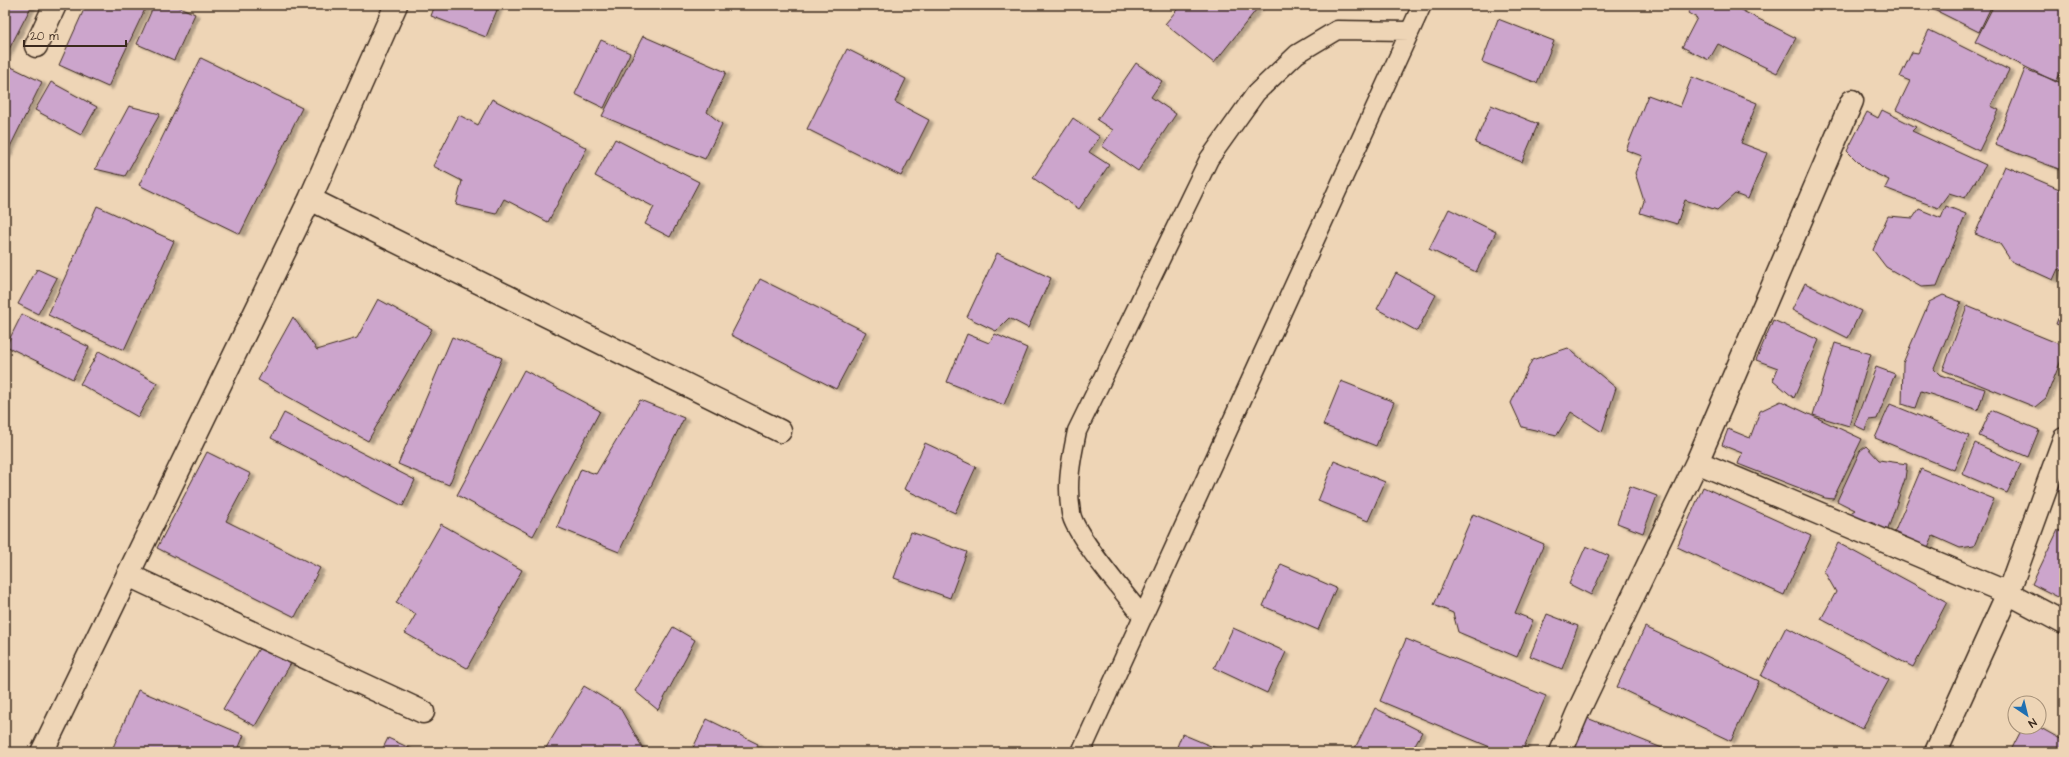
<svg xmlns="http://www.w3.org/2000/svg" width="2069" height="757" font-family="'Architects Daughter',sans-serif">
  <style>
    .building { fill: #cca5cc; stroke: #3b2a1e; filter: url(#shadow) }
    .lines { fill: none; stroke-linecap: round; stroke-linejoin: round }
    .service-casing { stroke: #3b2a1e; stroke-width: 21 }
    .minor-casing { stroke: #3b2a1e; stroke-width: 25 }
    .service { stroke: #eed5b6; stroke-width: 18 }
    .minor { stroke: #eed5b6; stroke-width: 22 }
  </style>
  <defs>
    <filter id="shadow"><feDropShadow dx="4.5" dy="2.5" stdDeviation="1" flood-color="#0004"/></filter>
  </defs>
  <rect width="100%" height="100%" fill="#eed5b6"/>
  <filter id="ink" filterUnits="userSpaceOnUse"><feTurbulence type="fractalNoise" baseFrequency=".025" numOctaves="2"/><feDisplacementMap in="SourceGraphic" scale="8" xChannelSelector="R" yChannelSelector="G"/><feConvolveMatrix kernelMatrix="1 2 1 2 8 2 1 2 1" color-interpolation-filters="sRGB"/></filter>
  <g filter="url(#ink)">
    <!-- building -->
    <path class="building" d="M5,5h27l-26,50 -1,-1z
      M86,5h61l-39,82 -49,-22z
      M154,5h21l20,9 -21,46 -37,-16z
      M435,5h64l-13,32 -55,-21z
      M1181,5h79l-46,58 -49,-39z
      M1692,5h39l65,33 -19,35 -59,-29 -9,16 -27,-13 15,-29 -9,-5z
      M1925,5h67l-13,27z
      M1994,5h70v61l-8,16 -81,-40z
      M1498,19l56,22 -17,42 -55,-21z
      M1929,30l80,40 -18,36 8,4 -20,41 -83,-41 14,-29 -10,-4 12,-25 6,1z
      M643,36l83,36 -19,40 15,12 -17,35 -103,-43z
      M601,40l29,13 -26,55 -29,-14z
      M847,49l59,30 -11,23 34,18 -28,56 -94,-47z
      M201,58l101,50 -62,126 -101,-49z
      M1136,63l26,18 -11,16 25,17 -38,57 -36,-25 11,-16 -16,-10z
      M5,64l37,18 -37,75z
      M2025,69l39,15v87l-69,-26z
      M1692,77l65,26 -16,40 26,10 -19,46 -13,-5 -18,16 -32,-10 -8,24 -37,-11 4,-12 -9,-28 7,-17 -16,-6 22,-55 32,12z
      M51,82l46,25 -16,28 -46,-25z
      M492,99l95,49 -39,74 -44,-23 -8,15 -40,-9 6,-24 -29,-15 26,-51 19,10z
      M1491,105l47,19 -16,38 -47,-19z
      M129,106l31,8 -35,62 -30,-7z
      M1882,110l34,17 -4,4 74,34 -21,33 -16,-5 -11,15 -53,-20 4,-8 -25,-12 -17,-17 20,-39 11,6z
      M1073,118l27,19 -11,15 20,13 -30,44 -46,-31z
      M615,139l84,43 -29,55 -25,-13 9,-17 -59,-31z
      M2005,166l59,25v80l-6,-2 -5,11 -42,-19 -11,-17 -25,-10z
      M97,206l77,35 -50,109 -76,-35z
      M1946,206l20,8 -29,72 -16,1 -35,-20 -13,-17 15,-34 25,2 6,-9 22,9z
      M1449,209l47,23 -20,40 -47,-23z
      M997,253l54,25 -23,50 -19,-10 -13,13 -29,-14z
      M37,269l20,9 -19,36 -20,-10z
      M1396,273l40,22 -19,36 -40,-22z
      M760,279l106,53 -30,57 -105,-54z
      M1805,283l56,28 -13,27 -56,-28z
      M1943,295l18,7 -27,67 6,6 45,14 -7,21 -57,-19 -6,17 -13,-4 1,-41 26,-61z
      M378,299l54,30 -64,112 -110,-61 35,-63 24,33 40,-12z
      M2064,303v24l-8,-3z
      M1967,306l97,40v7l-18,45 -11,9 -92,-37z
      M22,314l67,33 -16,32 -67,-33z
      M1773,320l46,20 -25,58 -21,-18 5,-12 -22,-8z
      M967,334l22,9 6,-9 32,14 -23,57 -57,-23z
      M452,337l50,21 -53,127 -51,-21z
      M1835,343l36,11 -22,72 -36,-11z
      M1568,348l48,40 -14,44 -31,-20 -14,23 -35,-8 -11,-24 21,-43z
      M99,351l58,32 -19,34 -58,-33z
      M1876,367l19,7 -18,45 -8,1 -4,10 -11,-5z
      M524,370l76,41 -67,125 -76,-41z
      M1341,381l53,21 -18,44 -53,-21z
      M640,400l44,18 -65,134 -62,-25 24,-58 15,5z
      M1781,401l81,38 -29,60 -8,-1 -87,-34 4,-11 -20,-8 6,-16 22,9 10,-27z
      M1890,404l79,32 -15,34 -79,-32z
      M1991,410l48,20 -11,27 -49,-21z
      M284,413l131,67 -12,26 -132,-68z
      M925,443l51,24 -21,46 -51,-24z
      M1975,443l46,21 -14,29 -45,-19z
      M1866,446l13,14 28,4 -2,15 -18,53 -38,-18 6,-4 -18,-9 23,-50z
      M207,452l44,22 -25,47 94,47 -25,49 -138,-69z
      M1334,461l51,21 -17,39 -50,-20z
      M2064,462v32l-11,-5z
      M1921,469l73,30 -20,47 -14,2 -27,-12 -7,16 -34,-14z
      M1630,486l27,10 -14,37 -26,-10z
      M1703,487l108,49 -27,59 -107,-48z
      M1473,514l71,30 -29,69 18,7 -16,37 -59,-25 -5,-19 -19,-8z
      M441,524l81,46 -55,98 -62,-35 11,-19 -20,-11z
      M2058,530l6,3v67l-32,-16z
      M911,532l56,20 -17,46 -56,-20z
      M1838,543l109,59 -34,65 -92,-48 15,-27 -12,-21z
      M1586,546l23,10 -18,39 -22,-11z
      M1281,564l55,24 -18,42 -55,-24z
      M1547,614l31,12 -16,43 -32,-13z
      M673,627l22,13 -37,70 -23,-19z
      M1645,627l114,54 -28,60 -114,-54z
      M1786,627l103,53 -27,49 -101,-53z
      M1233,628l53,24 -19,41 -53,-25z
      M1406,639l140,57 -24,56h-20l-122,-51z
      M261,645l30,18 -36,63 -32,-17z
      M584,686l36,22 25,44 -101,-1z
      M138,690l106,45 -7,17h-126z
      M1375,708l47,24 -11,20h-58z
      M1577,714l95,38h-111z
      M707,719l51,25 -4,8h-63z
      M2023,727h16l25,14v11h-54z
      M1182,734l43,18h-50z
      M388,738l30,14h-37z"/>
    <g class="lines">
      <!-- service casing -->
      <g class="service-casing">
        <path id="service" d="M1143,617c-16,-21 -69,-82 -72,-104 -5,-30 0,-53 6,-82l132,-272 47,-66 41,-39 40,-24 73,1
          M1081,752l341,-747"/>
      </g>
      <!-- minor casing -->
      <g class="minor-casing">
        <path id="minor" d="M36,46l19,-41
          M310,199l470,232
          M1697,462l311,131 56,30
          M128,575l295,137
          M42,752l268,-553 86,-194
          M1561,752l16,-38 120,-252 155,-361
          M1936,752l72,-159 56,-154"/>
      </g>
      <!-- service -->
      <use href="#service" class="service"/>
      <!-- minor -->
      <use href="#minor" class="minor"/>
    </g>
  </g>
  <!-- margin -->
  <rect width="2069" height="757" fill="none" stroke="#eed5b6" stroke-width="20"/>
  <rect x="10" y="10" width="2049" height="737" fill="none" stroke="#3b2a1e" stroke-width="1.5" filter="url(#ink)"/>
  <!-- north arrow -->
  <g transform="translate(2027 715) rotate(145)"><circle r="19" fill="#eed5b6" stroke="#a69179"/>
  <path d="M0-3L7 15L0 10L-7 15Z" fill="#1f6fb2"/>
  <text y="-6" font-size="11" font-weight="bold" text-anchor="middle" fill="#3b2a1e">N</text>
  </g>
  <!-- scale -->
  <path d="M24 40v6h102v-6" fill="none" stroke="#3b2a1e" stroke-width="2"/>
  <text x="30" y="40" font-size="12" fill="#3b2a1e" stroke="#eed5b6" stroke-width="3" paint-order="stroke">20 m</text>
</svg>
